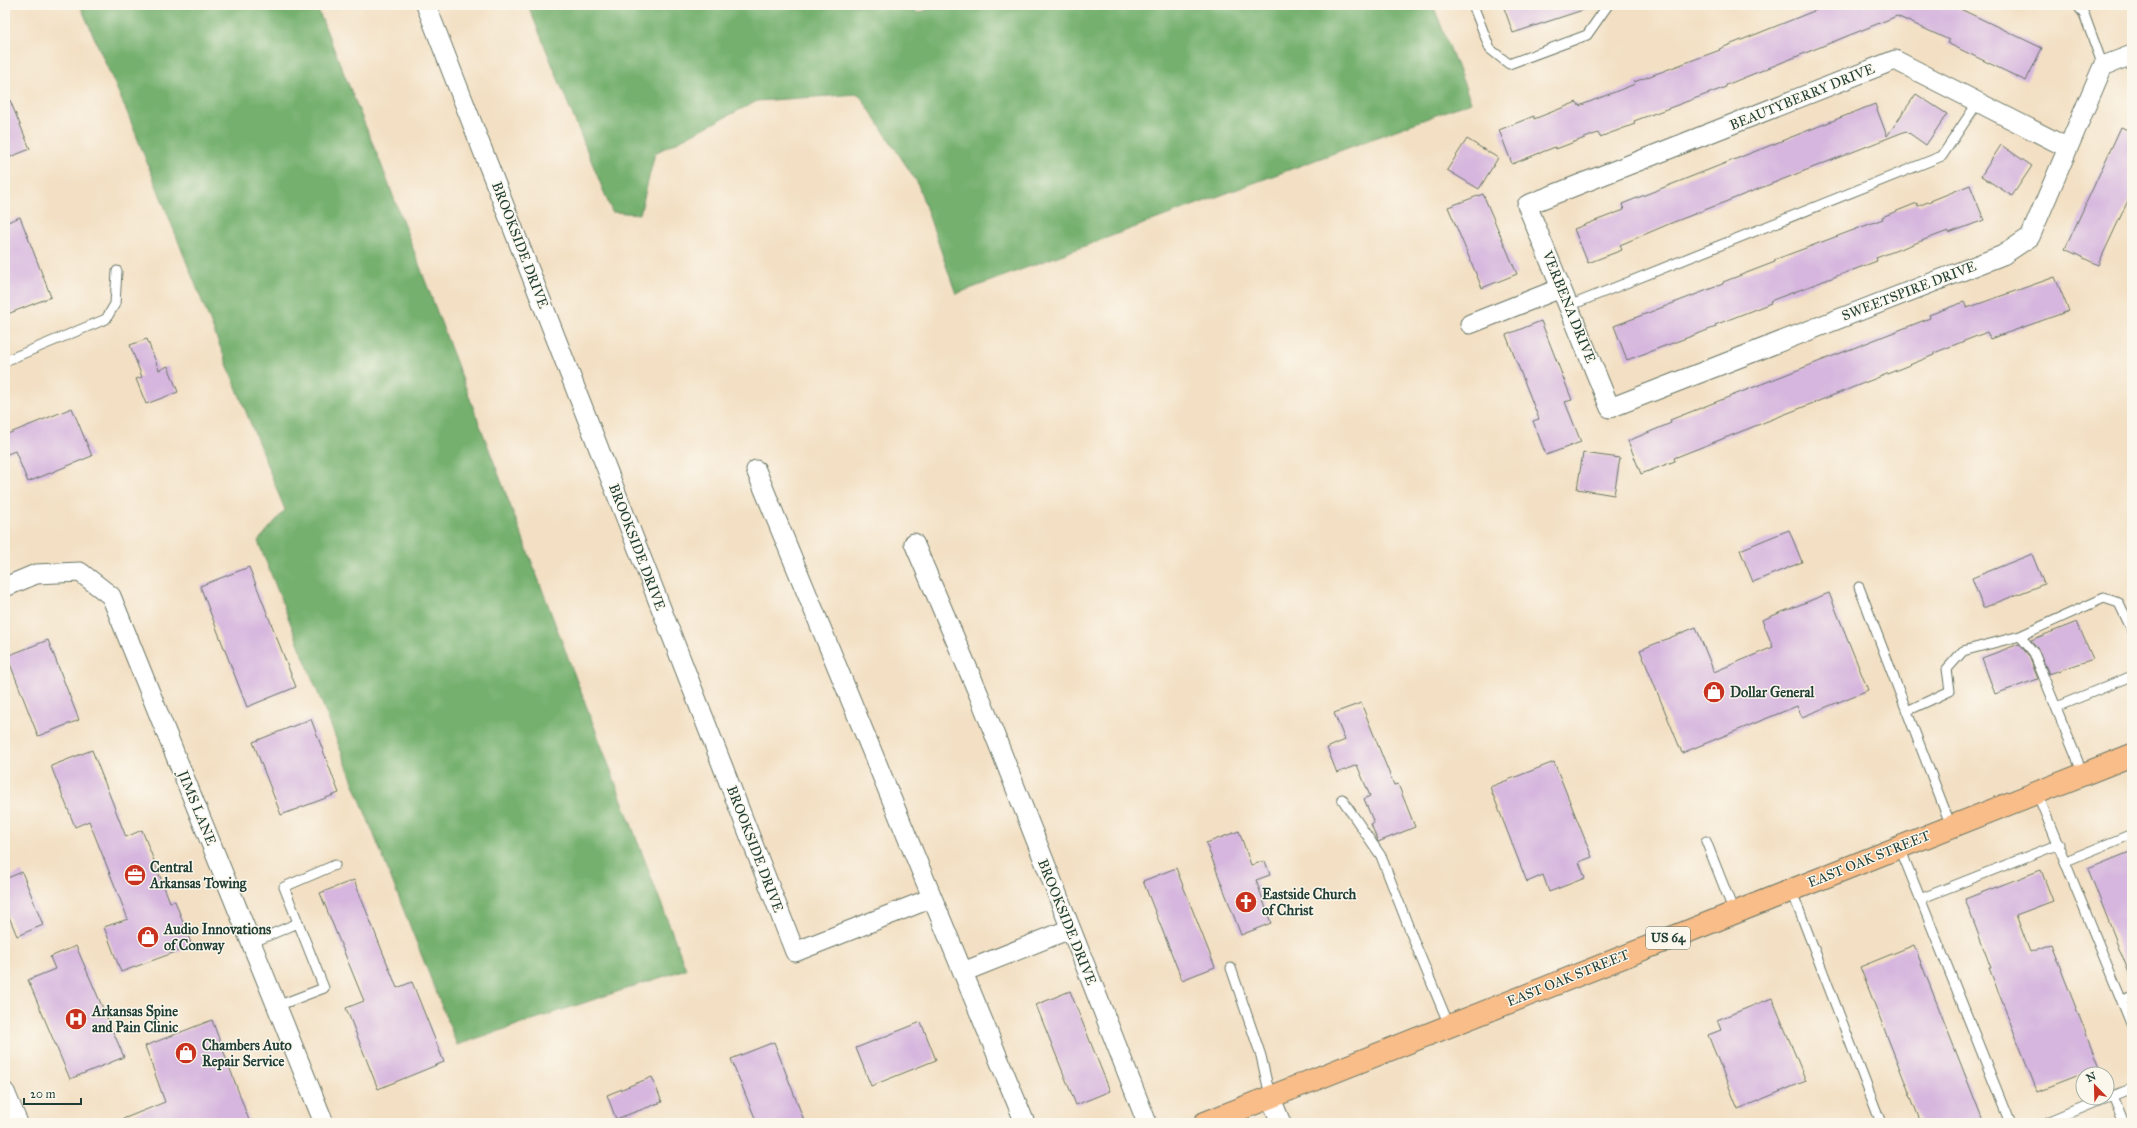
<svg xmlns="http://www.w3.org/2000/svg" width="2137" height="1128" font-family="'IM FELL Great Primer',serif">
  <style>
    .forest { fill: #74b06e; stroke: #4a7651 }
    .building { fill: #d6b6de }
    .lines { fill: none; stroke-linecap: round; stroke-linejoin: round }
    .lane-casing { stroke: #697666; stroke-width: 11 }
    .street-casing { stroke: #697666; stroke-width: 21 }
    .highway-casing { stroke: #697666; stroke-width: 24 }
    .lane { stroke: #fff; stroke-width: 9 }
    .street { stroke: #fff; stroke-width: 19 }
    .highway { stroke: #f8bd88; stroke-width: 22 }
    .labels { text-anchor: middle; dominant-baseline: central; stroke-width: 3; stroke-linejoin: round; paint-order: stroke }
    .shield { fill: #fbf7ec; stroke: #61756b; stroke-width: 1 }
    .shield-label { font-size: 13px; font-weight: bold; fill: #1f3d34 }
    .street-label { font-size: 14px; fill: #1f3d34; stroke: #fbf7ec }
    .poi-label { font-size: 14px; font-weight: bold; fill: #1f3d34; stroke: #fbf7ec; text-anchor: start }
  </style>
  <rect width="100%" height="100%" fill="#fbf7ec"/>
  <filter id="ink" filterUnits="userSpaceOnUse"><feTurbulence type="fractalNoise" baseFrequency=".025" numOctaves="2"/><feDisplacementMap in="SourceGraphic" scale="8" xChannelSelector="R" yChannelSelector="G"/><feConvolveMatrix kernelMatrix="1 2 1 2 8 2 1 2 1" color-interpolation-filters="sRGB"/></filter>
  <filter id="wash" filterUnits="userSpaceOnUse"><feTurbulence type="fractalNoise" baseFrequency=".012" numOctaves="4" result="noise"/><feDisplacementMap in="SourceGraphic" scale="16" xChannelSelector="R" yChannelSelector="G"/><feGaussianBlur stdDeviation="0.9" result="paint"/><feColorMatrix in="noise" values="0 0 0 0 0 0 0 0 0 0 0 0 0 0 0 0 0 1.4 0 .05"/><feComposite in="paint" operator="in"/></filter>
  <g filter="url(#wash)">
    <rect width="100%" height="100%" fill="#f3e0c4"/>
    <!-- forest -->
    <path class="forest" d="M80,5h236l65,159 305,805 -229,76 -199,-504 27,-31 -158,-398z
      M528,5h375l15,8 22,-8h493l38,97 -515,192 -39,-112 -58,-88 -102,7 -102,52 -15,61 -28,-2z"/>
    <g id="blocks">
      <!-- building -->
      <path class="building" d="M1503,5h86v3l-76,25z
        M1829,5h123l90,43 -16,33 -79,-38 2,-3 -52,-24 -171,69v2l-92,34 1,3 -35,13 -2,-4 -42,16 -1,-2 -43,17 -13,-34 35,-14v3l43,-17 2,4 56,-22 -1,-2 86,-32 -1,-1z
        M5,88l25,61 -25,10z
        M1916,94l31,20 -21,31 -20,-14 -237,93 -49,21 2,5 -34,13 -14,-34 50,-19 -2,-6 253,-100 12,32z
        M2121,127l11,5v60l-34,73 -33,-16z
        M1467,139l31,19 -19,31 -32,-19z
        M2001,145l31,21 -20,30 -31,-20z
        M1970,185l14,35 -35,13 -1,-2 -72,27 1,3 -107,40 1,2 -56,22 1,2 -89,33 -13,-34 109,-42v-2l52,-20 -1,-2 109,-41 -1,-2 35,-14 1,3z
        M1483,194l34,80 -35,14 -34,-81z
        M20,217l31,80 -46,18v-92z
        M2055,277l14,34 -79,28 -3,-7 -53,21v2l-42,17 -218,86 1,3 -34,13 -13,-33 43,-18 -1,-3 260,-102 -1,-3 35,-13 3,6z
        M1541,321l31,79 -7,2 16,40 -35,13 -13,-34 6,-2 -33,-84z
        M147,339l12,31 9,-4 10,26 -32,12 -10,-25 6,-2 -12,-32z
        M72,408l20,48 -64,26 -13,-31 -10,4v-20z
        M1583,453l37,5 -6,37 -37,-6z
        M1789,530l13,32 -49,20 -13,-32z
        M2032,554l12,30 -61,24 -11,-30z
        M249,567l47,120 -49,20 -47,-121z
        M1829,593l39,97 -66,27 -5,-11 -115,47 -42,-103 56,-23 18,45 59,-25 -11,-27z
        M2077,622l16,37 -44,15 -10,-23 -8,-11z
        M48,640l31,80 -41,16 -31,-80z
        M2019,644l10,12 9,23 -43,15 -13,-36z
        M1361,703l33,82 4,-1 17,43 -37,15 -7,-18 3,-1 -10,-24 6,-3 -13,-31 -20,8 -10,-25 18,-8 -11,-27z
        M311,719l28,74 -58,22 -28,-73z
        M92,750l34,87 16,-7 28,72 5,-1 17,45 -71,26 -17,-45 24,-8 -39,-98 -14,6 -24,-61z
        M1554,762l38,95 -13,5 6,16 -36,14 -6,-17 -16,7 -37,-95z
        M1239,831l12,34 14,-4 5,14 -14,5 15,43 -30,12 -35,-92z
        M2132,851v127h-1l-43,-109z
        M1176,868l39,99 -33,13 -39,-99z
        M2041,870l12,31 -37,14 14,37 21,-8 48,123 -62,24 -48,-123h2l-26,-69z
        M22,872l21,53 -26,11 -12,-29v-28z
        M354,880l43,108 15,-6 32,80 -66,27 -32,-81 18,-7 -44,-108z
        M1914,945l70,178h-63l-61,-156z
        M76,946l48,111 -54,22 -42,-99 27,-11 -5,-12z
        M1070,991l40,100 -34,14 -40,-100z
        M1772,998l34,83 -68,28 -30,-74 13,-5 -4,-10z
        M212,1020l38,103h-137l52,-21 -20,-56z
        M921,1022l15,38 -65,26 -15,-38z
        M774,1042l31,81h-48l-26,-64z
        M652,1077l10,25 -46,17 -9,-24z"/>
    </g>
  </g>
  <g filter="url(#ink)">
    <use href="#blocks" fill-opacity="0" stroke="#697666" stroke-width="1"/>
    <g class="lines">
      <!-- lane casing -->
      <g class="lane-casing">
        <path id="lane" d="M1473,5l17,44 19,15 78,-29 21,-30
          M2077,5l7,9 19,52
          M1569,306l373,-150 36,-54
          M5,361l101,-42 9,-15 2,-33
          M1859,587l92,239
          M2020,636l84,-38 15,5 13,27
          M2056,707l76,-31
          M1907,711l43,-20 -3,-22 16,-18 57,-15 14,17 49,121
          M2037,793l95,233
          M1342,799l39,57 33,85 35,84
          M1706,841l28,71
          M1900,848l110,275
          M2066,861l66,-27
          M1791,889l90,234
          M1920,899l139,-55
          M251,943l47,-20
          M1231,968l30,88 9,40
          M2122,1002l10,-5
          M277,1006l47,-18 -40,-101 51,-22
          M2112,1096l11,27
          M2107,1098l25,-10
          M2046,1123l60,-25"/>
      </g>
      <!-- street casing -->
      <g class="street-casing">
        <path id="street" d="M426,5l369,947 137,-54
          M2068,148l-173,-88 -368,145 83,203 393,-153 27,-18 73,-171 29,-11
          M1470,324l91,-36
          M756,470l269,653
          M914,543l65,152 168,428
          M5,587l31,-13 44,-2 31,24 213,527
          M963,972l107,-43
          M5,1092l13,31
          M1270,1096l11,27"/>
      </g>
      <!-- highway casing -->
      <g class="highway-casing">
        <path id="highway" d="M1205,1123l927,-368"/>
      </g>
      <!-- lane -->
      <use href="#lane" class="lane"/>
      <!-- street -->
      <use href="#street" class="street"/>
      <!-- highway -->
      <use href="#highway" class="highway"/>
    </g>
  </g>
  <!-- icons -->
  <defs>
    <g id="shop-disc" transform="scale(1.15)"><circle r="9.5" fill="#c8321e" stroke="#fbf7ec"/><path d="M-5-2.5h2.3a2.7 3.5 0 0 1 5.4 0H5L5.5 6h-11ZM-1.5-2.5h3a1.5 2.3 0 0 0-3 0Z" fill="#fff"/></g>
    <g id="office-disc" transform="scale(1.15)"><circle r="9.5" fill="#c8321e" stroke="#fbf7ec"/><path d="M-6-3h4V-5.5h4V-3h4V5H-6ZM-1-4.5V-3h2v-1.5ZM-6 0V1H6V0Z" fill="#fff"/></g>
    <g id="church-disc" transform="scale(1.15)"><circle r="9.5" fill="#c8321e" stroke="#fbf7ec"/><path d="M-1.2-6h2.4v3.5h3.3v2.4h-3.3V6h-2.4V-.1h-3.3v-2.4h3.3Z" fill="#fff"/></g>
    <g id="hospital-disc" transform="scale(1.15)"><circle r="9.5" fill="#c8321e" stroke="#fbf7ec"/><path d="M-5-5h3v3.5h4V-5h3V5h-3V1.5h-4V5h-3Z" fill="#fff"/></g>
  </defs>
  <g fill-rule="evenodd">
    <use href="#shop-disc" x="1714" y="692"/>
    <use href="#office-disc" x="135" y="875"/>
    <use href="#church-disc" x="1246" y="902"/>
    <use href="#shop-disc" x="148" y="937"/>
    <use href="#hospital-disc" x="76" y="1019"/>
    <use href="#shop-disc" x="186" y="1053"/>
  </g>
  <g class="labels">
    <!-- shield labels -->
    <rect class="shield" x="1646" y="927" width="44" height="22" rx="3"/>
    <g class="shield-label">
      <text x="1668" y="938">US 64</text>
    </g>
    <!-- street labels -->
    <g class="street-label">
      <text transform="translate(1802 97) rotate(-22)">BEAUTYBERRY DRIVE</text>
      <text transform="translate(520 245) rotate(69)">BROOKSIDE DRIVE</text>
      <text transform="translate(1909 291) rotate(-21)">SWEETSPIRE DRIVE</text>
      <text transform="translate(1569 307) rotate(68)">VERBENA DRIVE</text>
      <text transform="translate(637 547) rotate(69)">BROOKSIDE DRIVE</text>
      <text transform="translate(197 808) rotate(68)">JIMS LANE</text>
      <text transform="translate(755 849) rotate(69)">BROOKSIDE DRIVE</text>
      <text transform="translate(1869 859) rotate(-22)">EAST OAK STREET</text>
      <text transform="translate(1067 922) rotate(68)">BROOKSIDE DRIVE</text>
      <text transform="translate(1568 978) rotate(-22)">EAST OAK STREET</text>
    </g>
    <!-- poi labels -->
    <g class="poi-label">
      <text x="1730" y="692">Dollar General</text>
      <text x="150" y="867">Central<tspan x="150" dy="16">Arkansas Towing</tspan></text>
      <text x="1262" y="894">Eastside Church<tspan x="1262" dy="16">of Christ</tspan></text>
      <text x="164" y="929">Audio Innovations<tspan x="164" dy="16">of Conway</tspan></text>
      <text x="92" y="1011">Arkansas Spine<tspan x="92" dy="16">and Pain Clinic</tspan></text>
      <text x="202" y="1045">Chambers Auto<tspan x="202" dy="16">Repair Service</tspan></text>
    </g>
  </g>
  <!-- margin -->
  <rect width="2137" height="1128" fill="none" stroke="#fbf7ec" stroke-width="20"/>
  <!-- north arrow -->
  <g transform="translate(2095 1086) rotate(337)"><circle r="19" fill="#fbf7ec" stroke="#a3ada2"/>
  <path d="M0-3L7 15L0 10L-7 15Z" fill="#c8321e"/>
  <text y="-6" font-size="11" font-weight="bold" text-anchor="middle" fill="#1f3d34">N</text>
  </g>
  <!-- scale -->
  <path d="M24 1098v6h57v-6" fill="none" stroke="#1f3d34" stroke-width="2"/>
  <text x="30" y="1098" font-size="12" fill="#1f3d34" stroke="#fbf7ec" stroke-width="3" paint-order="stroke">20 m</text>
</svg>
